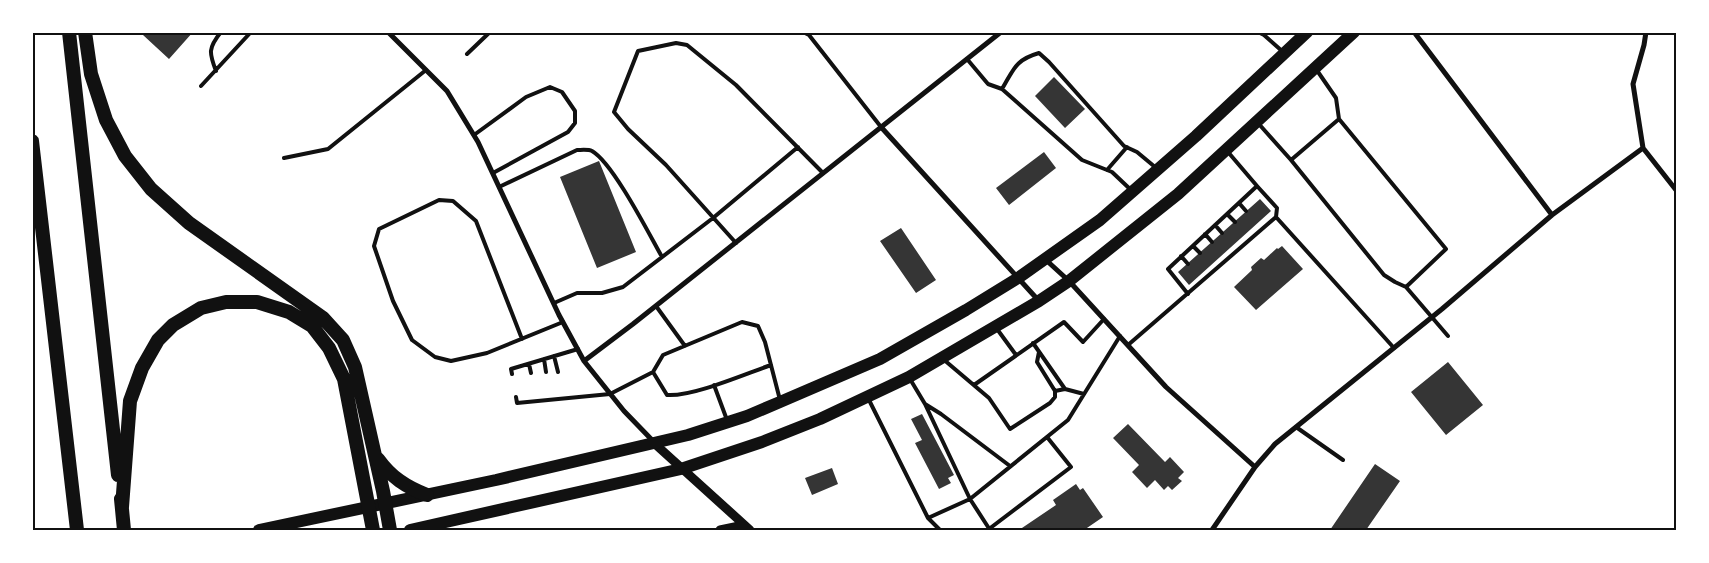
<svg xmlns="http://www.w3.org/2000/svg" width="1709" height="563" font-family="Ubuntu,sans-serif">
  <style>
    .building { fill: #353535 }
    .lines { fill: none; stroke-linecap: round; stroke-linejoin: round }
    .service { stroke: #111; stroke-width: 4 }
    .minor { stroke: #111; stroke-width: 5 }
    .tertiary { stroke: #111; stroke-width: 9 }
    .trunk { stroke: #111; stroke-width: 12 }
    .motorway { stroke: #111; stroke-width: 14 }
    .neatline { fill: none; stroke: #111; stroke-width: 2 }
  </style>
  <rect width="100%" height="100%" fill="#fff"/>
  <!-- building -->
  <path class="building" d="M145,32h48l-24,27 -26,-24z
    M1054,77l31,32 -20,19 -30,-32z
    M1044,152l12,16 -47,37 -13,-17z
    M599,161l37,91 -39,16 -37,-91z
    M1260,199l11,12 -82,74 -11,-13z
    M901,228l35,52 -20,13 -36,-52z
    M1282,246l21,23 -47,41 -22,-23 18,-17 -1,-3 10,-9 3,2 13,-12 1,1z
    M1448,362l35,43 -37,30 -35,-43z
    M922,414l32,61 -6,3 3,5 -12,6 -24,-46 7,-3 -11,-21z
    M1128,424l37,38 5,-5 14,15 -6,6 4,3 -10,9 -4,-4 -4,4 -9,-10 -8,8 -15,-16 7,-7 -26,-27z
    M1375,464l25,17 -34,49h-36z
    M832,468l6,16 -26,11 -7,-17z
    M1076,484l4,6 3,-2 20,29 -19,13h-65l37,-25 -3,-5z"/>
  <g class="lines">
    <!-- service -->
    <path class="service" d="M803,32l6,3 72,92
      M1258,32l6,3 18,16
      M467,54l23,-22
      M967,59l21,25 14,5 80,71 30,12 19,18
      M216,71c-7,-18 -8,-23 5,-39
      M201,86l50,-54
      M1002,89c12,-20 13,-29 37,-36l10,9 75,84 13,6 18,15
      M1258,123l33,37 93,115 11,7 11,5 40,-38 -107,-130 -3,-21 -20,-29
      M474,135l52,-38 24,-10 12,5 13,19v12l-7,9 -75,41
      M1228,152l29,34
      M284,158l44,-9 98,-79
      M1291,160l48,-41
      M1107,170l20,-23
      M499,187l78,-37c4,0 11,-1 15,1 21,12 57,83 70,106
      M1239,203l7,8
      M1227,214l8,8
      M1276,217l118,131
      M1215,225l7,8
      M1205,234l7,8
      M736,243l-70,-78 -38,-36 -14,-17 24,-61 38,-8 11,2 49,40 87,88
      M1193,246l7,7
      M1181,256l7,8
      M1406,287l42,49
      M554,303l23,-10h25l21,-6 90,-69 85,-71
      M656,306l29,40
      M997,329l19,26
      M522,339l-46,-118 -23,-20 -14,-1 -60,29 -5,17 19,55 19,39 23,17 16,4 36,-8 76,-31
      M1033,343l32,46
      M1128,345l148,-128 1,-9 -20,-22 -89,83 20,25
      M554,356l4,16
      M544,359l2,13
      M943,359l46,39 21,31 40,-26 5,-6v-6l-18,-29 2,-10
      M529,364l2,9
      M653,372l14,23c25,2 78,-21 104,-30
      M512,374l-1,-5 67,-20
      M910,379l15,25 16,10 69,52
      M714,385l13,35
      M974,385l90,-63 19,20 21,-23
      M1055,391l10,-2 19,5
      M516,397l1,6 93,-9 43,-22 10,-17 79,-33 16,4 7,16 15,58
      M868,398l60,120 12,12
      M925,404l45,95 98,-79 52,-84
      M1296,427l47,33
      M928,518l42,-19 20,31
      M989,529l82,-62 -24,-30"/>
    <!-- minor -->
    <path class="minor" d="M388,32l59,59 31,51 81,173 25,46 40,50 29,30
      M1414,32l138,183
      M1646,32l-2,13 -11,39 10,64 33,42
      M881,127l158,174
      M1046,260l23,21 97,106 89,80
      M584,361l49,-37 368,-292
      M1212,530l43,-63 20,-23 167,-135 110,-94 91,-67"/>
    <!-- tertiary -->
    <path class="tertiary" d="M655,444l95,86
      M720,530l24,-5"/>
    <!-- trunk -->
    <path class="trunk" d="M259,530l237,-50 192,-45 59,-19 33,-14 100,-43 86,-49 52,-32 82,-58 96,-84 111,-104
      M410,530l271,-61 81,-27 58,-23 89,-42 130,-76 30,-20 109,-87 176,-162"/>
    <!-- motorway -->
    <path class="motorway" d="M69,32l49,443
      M85,32l6,42 15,46 19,36 26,33 38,34 134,95 20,22 12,27 28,124 7,39
      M32,141l45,389
      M378,459c13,18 28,28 49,36
      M121,499l3,31
      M122,507l8,-106 12,-33 16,-28 15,-15 28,-17 25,-6h31l32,10 23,14 17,22 15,31 29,151"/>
  </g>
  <!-- border -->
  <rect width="1709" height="563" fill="none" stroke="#ffffff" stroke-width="68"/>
  <rect x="34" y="34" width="1641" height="495" class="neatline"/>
</svg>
